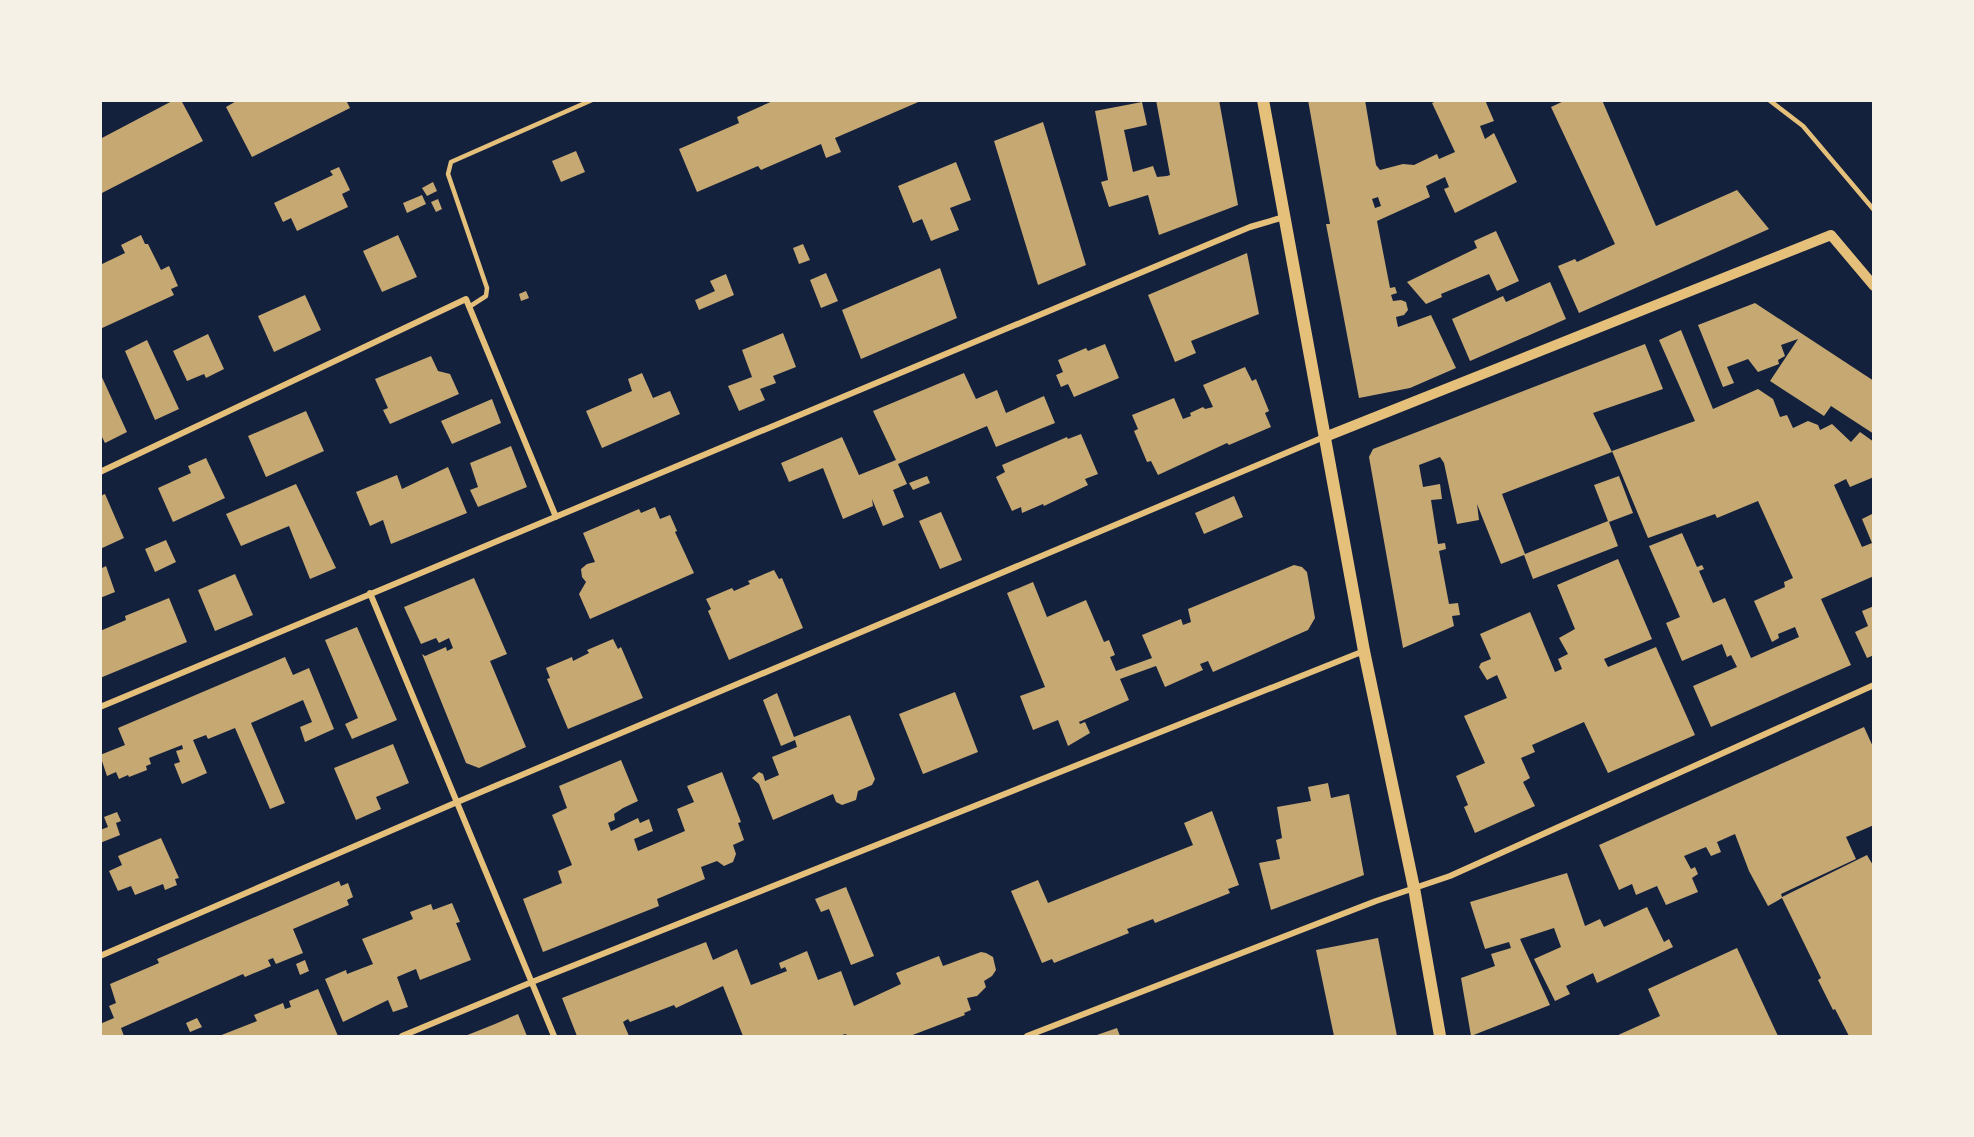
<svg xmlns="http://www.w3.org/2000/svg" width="1974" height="1137" font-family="'PT Serif',serif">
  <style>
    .building { fill: #c6a872; fill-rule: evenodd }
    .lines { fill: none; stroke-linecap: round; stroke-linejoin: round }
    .service { stroke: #e5c07b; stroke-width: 4.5 }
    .minor { stroke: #e5c07b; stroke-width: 6 }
    .tertiary { stroke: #e5c07b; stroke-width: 10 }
    .secondary { stroke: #e5c07b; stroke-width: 12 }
  </style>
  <rect width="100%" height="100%" fill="#14213d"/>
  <!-- building -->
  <path class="building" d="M174,100h7l22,41 -103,53v-55z
    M238,100h108l4,8 -98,49 -26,-50z
    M775,100h148l-88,38 6,14 -15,6 -5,-14 -60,26 -3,-4 -61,26 -18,-43 60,-26 -2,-6z
    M1156,100h63l19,105 -79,30 -11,-40 -39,12 -8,-25 7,-2 -13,-69 47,-9 5,23 -23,5 9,42 20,-6 4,11 10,-1 3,-1z
    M1308,100h57l11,65 4,5 23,-6 11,1 23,-11 2,5 16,-7 -23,-49 7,-3h46l9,21 -14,5 5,13 9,-6 23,49 -62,31 -11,-24 5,-2 -4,-10 -19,9 4,11 -53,24 13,67 5,-1 2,6 -6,2 2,6 8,-1 5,2 2,8 -4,5 -8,2 2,10 33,-12 25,53 -46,20 -51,10 -33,-174h4zM1378,197l3,9 -6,2 -3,-9z
    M1566,100h36l54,126 81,-36 32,39 -190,84 -21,-47 17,-7 2,3 38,-18 -64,-137z
    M1043,122l43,143 -48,20 -44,-144z
    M576,151l9,21 -24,10 -9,-21z
    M956,162l15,38 -21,8 9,22 -28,11 -9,-22 -9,4 -15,-37z
    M339,167l11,23 -8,4 6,13 -51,24 -6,-13 -8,4 -9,-19 59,-28 -3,-4z
    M433,182l4,9 -10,5 -5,-8z
    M422,195l4,9 -19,9 -4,-10z
    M438,199l4,10 -6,3 -5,-10z
    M1496,231l23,50 -22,10 -8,-17 -48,20 1,3 -16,7 -19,-22 70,-34 -3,-7z
    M141,235l4,9h3l13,26 8,-4 9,20 -7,3 3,6 -74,34v-64l25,-12 -4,-8z
    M398,235l19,42 -35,15 -19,-41z
    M803,244l7,16 -11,4 -6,-16z
    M1247,253l12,61 -68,27 5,12 -21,9 -27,-67z
    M940,268l17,50 -96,41 -19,-49z
    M826,273l12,28 -17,7 -11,-28z
    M726,274l8,21 -35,15 -4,-10 20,-9 -5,-10z
    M1550,282l16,37 -96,42 -18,-42 51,-23 3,6z
    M526,291l3,7 -8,3 -2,-7z
    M305,295l16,35 -47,22 -16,-36z
    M1755,303l119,78v53l-43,-28 -7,10 -54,-35 28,-42 -17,6 4,11 -7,4 1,4 -21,8 -10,-13 -21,8 7,16 -11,4 -25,-62z
    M1681,330l32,79 45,-20 15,10 7,18 7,-2 6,13 15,-7 10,4 2,5 12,-6 19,18 9,-10 14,10v35l-24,10 -4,-8 -12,6 28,62 10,-4 -10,-24 12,-6v63l-53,23 30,66 -140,62 -18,-41 44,-19 -6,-12 -4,2 -5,-13 -40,17 -16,-38 14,-6 -31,-71 33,-13 15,34 5,-2 2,4 -5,2 14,32 12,-5 26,60 48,-21 -4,-10 -17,7 1,4 -7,4 -18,-41 31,-14 -1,-5 9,-4 -35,-77 -41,17 -2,-4 -67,24 -36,-87 83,-30 -36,-81z
    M783,333l13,34 -23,9 3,7 -16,6 5,11 -26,11 -11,-25 24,-9 -10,-27z
    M208,334l16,35 -18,9 -2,-4 -17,7 -14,-30z
    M147,340l32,69 -24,11 -30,-69z
    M1105,344l14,34 -45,19 -6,-13 -7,3 -5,-12 7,-3 -5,-12 28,-12 2,3z
    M1645,344l18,45 -70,24 19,39 -110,42 23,60 83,-33 -14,-36 25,-9 14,37 -24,9 9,24 -85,33 -9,-24 -23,9 -24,-60 2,16 -22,4 -13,-61 -4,-6 -21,8 4,22 17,-3 2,15 -11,1 7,44 7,-1 1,6 -7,2 10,53 9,-1 2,12 -8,1 2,10 -51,22 -34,-191 4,-8z
    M431,356l7,15 12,3 9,20 -69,30 -7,-14 5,-2 -13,-29z
    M1245,367l7,14 4,-2 13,32 -4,2 6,14 -42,18 -2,-2 -69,32 -7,-14 -4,1 -13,-31 4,-2 -6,-14 42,-17 9,21 8,-3 -1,-3 13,-6 2,2 8,-2 -10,-22z
    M100,373l27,59 -22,11 -5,-10z
    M642,373l11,25 17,-7 10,23 -78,34 -16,-37 46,-20 -4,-12z
    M964,373l12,26 21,-9 9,23 38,-17 11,27 -59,24 -9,-21 -89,38 9,20 -14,6 11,27 -21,9 -11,-27 1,7 -30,13 -20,-51 -34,14 -8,-19 61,-26 17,38 37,-15 -23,-49z
    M492,399l9,24 -49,21 -11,-23z
    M306,411l18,40 -58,26 -18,-41z
    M1081,434l17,40 -13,5 3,6 -44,21 -1,-2 -21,9 -1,-6 -9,4 -16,-34 9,-5 -3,-7 65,-28 1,2z
    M511,446l16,41 -49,20 -8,-17 8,-3 -8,-24z
    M206,458l19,40 -52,24 -15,-34 33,-15 -3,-7z
    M448,467l19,46 -76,31 -8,-24 -13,6 -14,-34 41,-17 5,14z
    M927,476l3,7 -17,7 -4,-7z
    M296,484l40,84 -26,11 -21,-53 -48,20 -15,-32z
    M105,494l19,44 -24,11v-53z
    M1234,496l9,21 -39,17 -9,-21z
    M655,507l5,12 10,-4 7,16 -2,1 19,41 -104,46 -11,-25 7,-12 -4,-5 -1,-8 6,-5 8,-2 -12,-29 56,-24 2,4z
    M941,512l21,48 -22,9 -21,-48z
    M166,540l10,22 -21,10 -10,-23z
    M1618,559l34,80 -48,20 4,8 48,-20 39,88 -87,38 -24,-51 -52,23 3,7 -14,6 9,20 -7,4 12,24 -60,27 -11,-26 4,-2 -12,-29 29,-13 -21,-47 43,-18 -10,-23 -10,5 -8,-13 2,-4 10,-4 -11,-25 50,-22 25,60 7,-3 -4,-10 10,-5 -9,-16 16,-9 -18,-44z
    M1294,565l8,2 5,5 8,46 -7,12 -95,42 -5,-11 -8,3 3,6 -38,17 -9,-21 -36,13 9,21 -50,22 1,2 5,-2 5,11 -22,13 -10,-26 -25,10 -13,-34 25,-9 -38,-94 26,-11 14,35 39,-17 18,42 5,-2 6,15 -5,2 6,14 36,-13 -10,-23 39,-16 2,6 8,-3 -3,-13z
    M106,566l9,26 -15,6v-29z
    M774,570l5,9 3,-1 21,50 -74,32 -21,-49 3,-2 -5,-10 26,-11 2,3 16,-7 -2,-3z
    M235,574l18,41 -38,16 -17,-41z
    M474,578l33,76 -17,7 36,86 -47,21 -13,-5 -44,-109 3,2 21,-9 1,4 6,-3 -4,-10 -10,5 -3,-5 -15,6 -17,-37z
    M169,598l18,44 -87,36v-47l26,-11 -1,-4z
    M1874,606v49l-7,3 -12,-26 13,-6 -6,-15z
    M357,627l40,93 -45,19 -7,-15 13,-6 -33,-78z
    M613,639l5,10 3,-2 22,51 -75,31 -21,-50 3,-1 -4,-10 26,-11 1,4 16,-8 -2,-3z
    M285,657l8,18 16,-7 25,61 -29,13 -5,-15 12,-5 -9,-22 -52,23 34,80 -15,6 -35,-81 -27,11 -2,-4 -13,5 14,33 -25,11 -8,-20 6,-2 -4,-11 7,-2 -1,-4 -33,13 2,6 -5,2 1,4 -18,7 -1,-2 -9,4 -3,-7 -9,4 -7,-21 25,-10 -7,-17z
    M955,692l23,60 -55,22 -24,-60z
    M777,693l17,44 56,-22 25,64 -3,6 -14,6 -2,9 -14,5 -6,-3 -3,-8 -60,26 -14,-36 -7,-6 7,-6 4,2 2,7 14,-6 -7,-18 25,-10 -2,-7 -14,6 -18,-46z
    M1864,727l10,22v76l-28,12 10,22 -75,35 1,3 85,-42 7,12v169h-25l-14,-27 -2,1 -15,-30 3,-2 -39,-80 -14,8 -19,-35 -14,-37 -18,8 4,10 -10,4 -5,-9 -22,9 7,13 4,-2 3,7 -6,4 6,14 -32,13 -9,-19 -21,9 -4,-11 -13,6 -20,-45z
    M393,744l16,39 -33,14 5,12 -25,11 -22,-52z
    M621,760l17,41 -15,7 -9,6 1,6 -7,3 3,8 27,-13 2,5 9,-4 4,12 -19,8 4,12 47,-20 -8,-22 17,-7 -7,-16 35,-14 19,50 -3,1 6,17 -11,5 3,9 -3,8 -9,4 -7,-5 -16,6 4,12 -48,20 2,7 -116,46 -20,-53 39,-16 -4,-12 14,-6 -20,-50 15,-7 -8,-22z
    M1328,783l3,15 18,-4 15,81 -93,35 -12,-47 21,-4 -4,-19 6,-2 -5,-31 34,-6 -3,-14z
    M1212,811l27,74 -11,4 2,4 -75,30 -2,-4 -26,10 2,4 -75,30 -2,-4 -10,4 -31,-72 27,-11 10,23 145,-58 -9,-22z
    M117,812l4,9 -5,2 4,12 -20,8v-13l8,-3 -4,-10z
    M161,838l18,40 -4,1 2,6 -12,5 -2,-6 -28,11 -4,-9 -13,5 -9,-20 13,-6 -4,-9z
    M1567,873l18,53 15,-7 4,8 43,-20 17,35 5,-3 4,8 -76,36 -4,-10 -27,13 4,8 -15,7 -21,-42 27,-12 -7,-19 -34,11 30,66 -79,31 -10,-58 34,-12 -4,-12 20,-6 -2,-6 -24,7 -15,-47z
    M339,881l2,5 7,-3 5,14 -6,3 2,5 -56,24 10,24 -27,11 -3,-6 -5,2 3,6 -26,11 -2,-3 -122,54 3,8h-24v-12l14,-6 -5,-12 7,-3 -6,-19 49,-21 -2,-4z
    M846,887l28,69 -23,9 -22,-56 -8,3 -6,-13z
    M452,903l8,19 -4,1 15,37 -51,20 -4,-11 -19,8 11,30 -15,5 -5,-12 -45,22 -18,-43 21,-9 1,4 26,-10 -11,-25 51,-20 -3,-7 21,-8 2,6z
    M1378,938l19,98h-63l-18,-86z
    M706,942l7,18 24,-11 14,36 36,-14 -2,-4 -4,2 -2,-6 28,-12 11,29 23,-9 13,35 47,-22 -5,-11 43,-17 4,10 38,-14 5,1 7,4 3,13 -4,6 -8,5 2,6 -9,9 -10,2 4,12 -7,3 1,2 -55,21h-63l-1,-2 -8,2h-95l-20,-50 -47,22 -2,-3 -44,17 -2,-3 -5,3 6,14h-52l-15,-38z
    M1737,948l41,88h-162l44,-20 -12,-27z
    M305,960l4,11 -9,4 -4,-11z
    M318,989l20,47h-119l38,-15 -3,-6 29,-12 2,6 6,-2 -2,-6z
    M518,1014l9,22h-62l30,-12z
    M197,1018l5,9 -12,5 -4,-9z
    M1117,1028l3,8h-26z"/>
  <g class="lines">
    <!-- service -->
    <path class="service" d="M1769,100l34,26 71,84
      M469,307l17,-11 1,-8 -39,-114 3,-12 141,-62"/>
    <!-- minor -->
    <path class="minor" d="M100,472l366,-173 90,218
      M370,593l184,443
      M100,707l1150,-480 34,-10
      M100,956l355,-153 869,-366
      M402,1036l130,-54 832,-331
      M1027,1036l349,-135 74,-25 424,-191"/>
    <!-- tertiary -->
    <path class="tertiary" d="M1325,437l506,-202 43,51"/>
    <!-- secondary -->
    <path class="secondary" d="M1263,100l101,551 50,237 26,148"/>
  </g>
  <!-- border -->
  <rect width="1974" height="1137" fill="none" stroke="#f6f1e7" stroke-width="204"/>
</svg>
